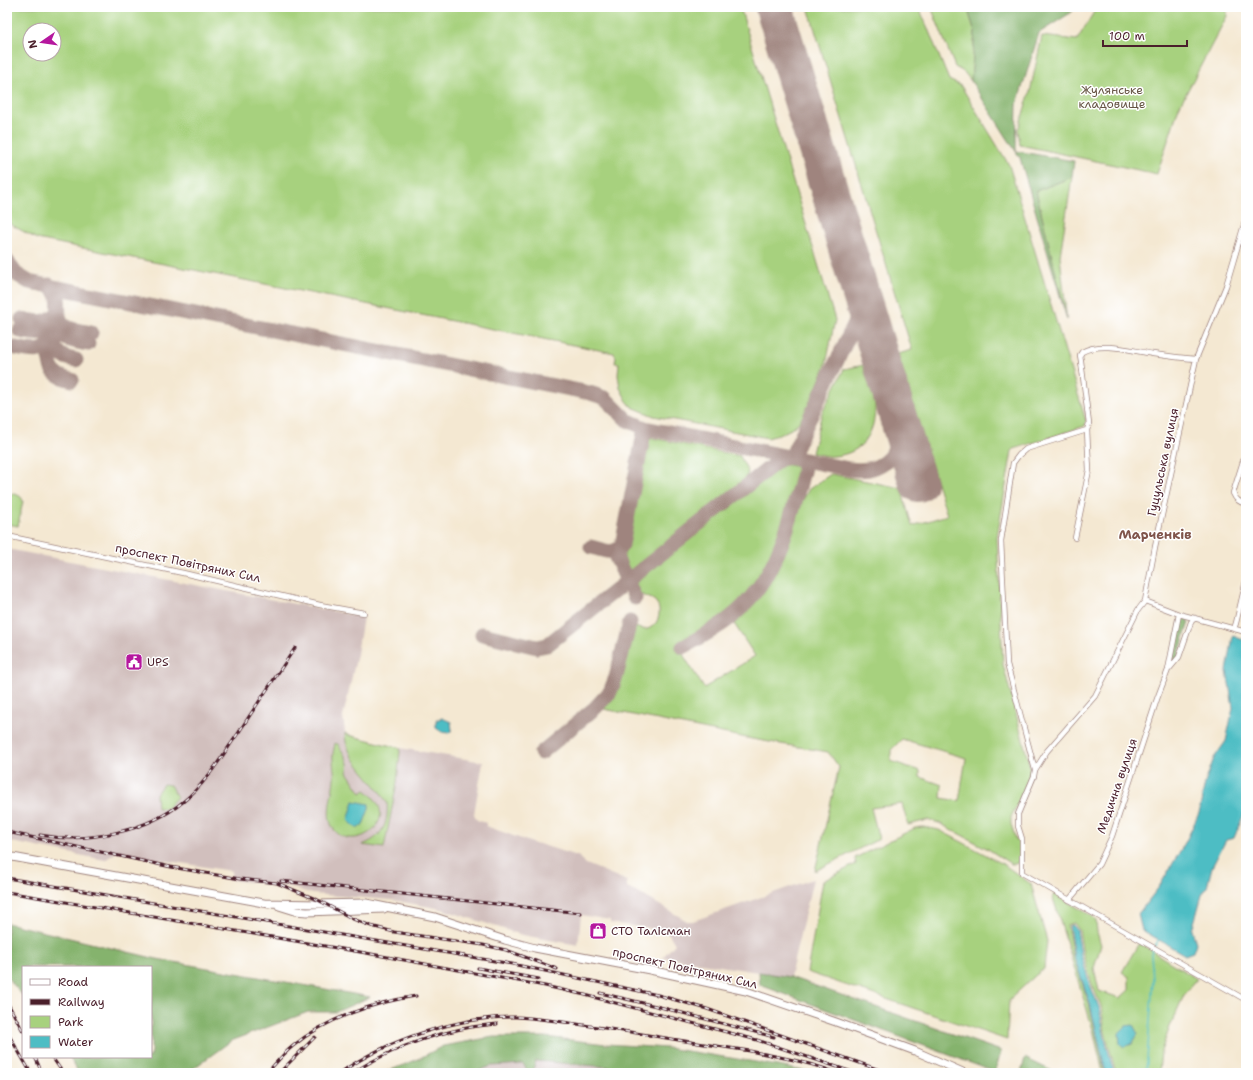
<svg xmlns="http://www.w3.org/2000/svg" width="1253" height="1080" font-family="'Shantell Sans',sans-serif">
  <style>
    .industrial { fill: #d1bfbd }
    .green { fill: #a7d17e; stroke: #787854; fill-rule: evenodd }
    .forest { fill: #85b36d; stroke: #68694c }
    .water { fill: #4ebdc4; stroke: #4c6e78 }
    .lines { fill: none; stroke-linecap: round; stroke-linejoin: round }
    .stream { stroke: #4ebdc4; stroke-width: 1.5 }
    .taxiway { stroke: #9f847e; stroke-width: 15 }
    .runway { stroke: #9f847e; stroke-width: 38 }
    .minor-casing { stroke: #9f847e; stroke-width: 6 }
    .primary-casing { stroke: #9f847e; stroke-width: 9 }
    .minor { stroke: #fff; stroke-width: 4.5 }
    .primary { stroke: #fff; stroke-width: 7 }
    .rail-casing { stroke: #4a1f2b; stroke-width: 3 }
    .rail { stroke: #fff; stroke-width: 1.5; stroke-dasharray: 4.5; stroke-linecap: butt }
    .labels { text-anchor: middle; dominant-baseline: central; stroke-width: 3; stroke-linejoin: round; paint-order: stroke }
    .park-label { font-size: 12px; fill: #665444; stroke: #fff }
    .street-label { font-size: 12px; fill: #4a1f2b; stroke: #fff }
    .poi-label { font-size: 12px; fill: #4a1f2b; stroke: #fff; text-anchor: start }
    .neighbourhood-label { font-size: 13px; font-weight: bold; fill: #80554c; stroke: #fff }
  </style>
  <rect width="100%" height="100%" fill="#fff"/>
  <filter id="ink" filterUnits="userSpaceOnUse"><feTurbulence type="fractalNoise" baseFrequency=".025" numOctaves="2"/><feDisplacementMap in="SourceGraphic" scale="8" xChannelSelector="R" yChannelSelector="G"/><feConvolveMatrix kernelMatrix="1 2 1 2 8 2 1 2 1" color-interpolation-filters="sRGB"/></filter>
  <filter id="wash" filterUnits="userSpaceOnUse"><feTurbulence type="fractalNoise" baseFrequency=".012" numOctaves="4" result="noise"/><feDisplacementMap in="SourceGraphic" scale="16" xChannelSelector="R" yChannelSelector="G"/><feGaussianBlur stdDeviation="0.9" result="paint"/><feColorMatrix in="noise" values="0 0 0 0 0 0 0 0 0 0 0 0 0 0 0 0 0 1.4 0 .05"/><feComposite in="paint" operator="in"/></filter>
  <g filter="url(#wash)">
    <rect width="100%" height="100%" fill="#f4e8d2"/>
    <!-- industrial -->
    <path class="industrial" d="M7,549l356,68 -6,37 -14,63 2,15 3,3 52,13 83,14 -9,52 3,6 9,3v3l52,19 1,-1 41,13 4,6 43,18v7l17,8 43,25h6l120,-42 -23,98 -127,-20 12,-13 -6,-10 -22,-6 -37,-5v-3l-29,-5 -3,30 -56,-10 -80,-26 -50,-9 -79,-6 -27,-8 -55,-6v-9l-75,-12 -38,-8 -13,9 -98,-19z
      M466,1054l233,19h-272z"/>
    <!-- green -->
    <path class="green" d="M7,7h733l95,313 -9,44 -18,44 -9,14 -8,7 -10,5 -13,4 -114,-22 -22,-9 -5,-6 -7,-13 -2,-13 1,-12h-4l1,-6 -2,-4 -577,-114 -29,-16 -1,-5zM30,30h24v24h-24z
      M808,7h111l30,73 12,6 48,79 77,256 -1,5 -71,23 -2,2 -15,86 6,127 28,107 -2,9 -18,37v7l5,16 4,5v10l-2,8 -3,1h-4l-23,-15 -49,-26 -11,-3 -20,5 -6,-21 -31,4 8,31 -64,32 24,-104 -11,-15 -76,-13 -153,-31 14,-15 6,-15 13,-53c5,3 10,5 15,4 12,-3 16,-19 8,-28 -4,-4 -10,-3 -14,-7 -3,-2 -5,-7 -7,-10l149,-120 15,3c-14,61 -26,113 -79,152 -13,10 -28,17 -42,26l27,43 51,-32 -22,-34 21,-20 12,-16 11,-19 11,-23 10,-35 11,-20 22,-15 70,14 11,38 35,-11 -49,-161 14,-4zM902,739l64,19 -7,43 -18,-3 1,-13 -22,-8v-6l-29,-10v-11z
      M931,7h36l8,25 -4,49 -7,-9 -9,-5z
      M1097,7h130v9l-48,91 -22,67 -137,-29 -2,-15 12,-38 12,-56 35,4z
      M1072,177l-12,79 7,64 -31,-129z
      M864,365c3,11 10,28 11,39 1,27 -11,50 -41,52 -7,1 -15,-2 -22,-3l10,-40 22,-44z
      M648,437l92,19 8,16 -2,6 -117,94 -6,-11z
      M7,493c7,1 14,1 16,8l-5,25 -11,-2z
      M345,733l3,2 52,13v4l-3,31 -13,65 -22,-3c20,-7 27,-22 25,-42 -12,-23 -43,-45 -42,-70z
      M335,743l3,1c4,8 14,19 9,28l14,21 4,-3c46,33 -24,71 -35,31 -3,-14 3,-28 4,-42 1,-7 -1,-12 -1,-18 -1,-7 1,-12 2,-18z
      M163,784l7,1 7,12 -10,11h-10l-1,-14z
      M923,827l16,3 23,12 41,22 28,20 16,57 -3,28 -8,6 -27,25 -2,40 -200,-68 16,-91 33,-17 -1,-6 60,-30z
      M1054,894l38,22 4,5 1,11 4,13 -7,23 5,23 21,7 9,-8v-13l-7,-5 17,-29 58,36 -12,14 -14,31 -10,27 -2,22h-43l-11,-41 -4,-26 -10,-24 -8,-28 -4,-24 -5,-7 -7,2 6,31 16,48 16,69h-2l-10,-43 -40,-132z"/>
    <!-- forest -->
    <path class="forest" d="M967,7h108l-3,5 -33,21 -22,71 -1,47 58,10 -2,16 -36,14 31,129 -47,-162 -49,-77 4,-49z
      M1182,618l6,1 1,3 -11,35 -7,7 9,-43z
      M7,923l150,36 213,38 -34,15h-28l-77,29 -44,32h-108l-10,-16h82v-90h-128v29l-16,-19z
      M759,972l31,5 211,74 -6,21 -235,-87z
      M493,1037h52l61,7 61,4 89,14 59,11h-204l-2,-6 -73,-6 -2,6 -5,6 -6,-9 -32,2 -18,7h-90l33,-13 27,-14z
      M1025,1058l31,15h-35z"/>
    <!-- water -->
    <path class="water" d="M1233,636l13,5v168l-12,29 -8,2 -14,27 -5,20 -5,8 -10,35 4,13 -3,9 -8,3 -43,-25 -4,-16 21,-27 27,-46 13,-28 6,-30 9,-25 12,-17 7,-33 -6,-37z
      M442,718l9,4 1,8 -3,3 -7,-1 -6,-4v-8z
      M354,801l15,3v5l-6,16 -7,3 -8,-8z
      M1073,925l4,5 4,24 8,28 10,25 5,27 10,39h-8l-16,-69 -16,-47 -5,-31z
      M1133,1025l5,9 -6,10 -8,3 -4,-3 -1,-11 7,-7z"/>
    <g class="lines">
      <!-- stream -->
      <path class="stream" d="M1244,640l2,-20
        M1155,946l4,-7
        M1146,1073l7,-93 -2,-26 2,-5"/>
      <!-- taxiway -->
      <path class="taxiway" d="M7,261l9,13 13,8 561,111 15,5 22,22 18,8 204,41c7,1 13,1 20,0 23,-5 33,-27 30,-49
        M49,285c20,14 -1,32 20,43 6,3 15,3 22,5
        M22,319c14,3 26,6 36,-7
        M57,319c-3,21 16,22 31,25
        M20,331c16,3 28,7 36,-10
        M53,338c-1,15 11,20 23,22
        M53,339c-5,22 -7,36 19,41
        M16,348c14,3 29,7 37,-9
        M791,457l73,-153
        M591,547c10,2 24,10 31,-2l23,-117
        M613,552l3,5 19,41
        M482,634l55,13 10,-2 232,-185 9,-3
        M683,647c16,-9 33,-18 47,-29 49,-39 61,-101 76,-158
        M541,753l54,-45 15,-16 6,-15 14,-55"/>
      <!-- runway -->
      <path class="runway" d="M774,7l144,476"/>
    </g>
  </g>
  <g filter="url(#ink)">
    <g class="lines">
      <!-- minor casing -->
      <g class="minor-casing">
        <path id="minor" d="M1246,218l-20,68 -30,73 -41,188 -10,54 -7,9 -43,86 -48,55 -12,19 -1,6 -16,38v12l4,13v34l224,127
          M1246,452l-13,41c3,7 6,9 13,11
          M7,536l176,37 137,32 44,8
          M1075,538l14,-68 -2,-40 2,-6 -8,-63 -1,-6 2,-3c19,-11 51,-1 71,2 14,2 29,4 43,5
          M1145,601l34,13 67,18
          M1234,629l2,-6 10,-42
          M1169,669l10,-12 12,-35 4,-4
          M1035,770l-28,-106 -6,-123 12,-78 6,-8 7,-6 61,-19
          M1069,900l30,-36 13,-28 45,-137 11,-29 11,-56"/>
      </g>
      <!-- primary casing -->
      <g class="primary-casing">
        <path id="primary" d="M7,856l262,48
          M264,903l54,1 48,-1 69,14 70,23 30,8 115,22 96,21 90,31 79,29 50,22
          M279,906l16,5 12,1 77,-3"/>
      </g>
      <!-- minor -->
      <use href="#minor" class="minor"/>
      <!-- primary -->
      <use href="#primary" class="primary"/>
      <!-- rail casing -->
      <g class="rail-casing">
        <path id="rail" d="M7,832l164,35 69,12 37,4 41,17 35,19 18,7 23,6 89,13 23,5 51,19
          M40,835c46,9 109,-4 144,-34 23,-19 38,-45 55,-69 18,-28 37,-56 56,-84
          M7,878l505,86 146,31 49,14 181,64
          M281,881l300,32
          M7,892l359,61 179,33 40,9 172,45 98,33
          M478,968l61,11
          M600,993l56,13 118,31
          M7,1002l16,29
          M7,1032l24,41
          M35,1057l7,16
          M52,1057l11,16
          M267,1073c8,-9 16,-19 26,-27 32,-27 82,-44 123,-50
          M279,1073l36,-36
          M340,1073c46,-33 119,-57 176,-56 39,2 76,10 114,15 40,7 80,13 120,19 29,6 59,11 87,22
          M352,1073c43,-27 94,-45 145,-49"/>
      </g>
      <!-- rail -->
      <use href="#rail" class="rail"/>
    </g>
  </g>
  <!-- icons -->
  <defs>
    <g id="civic-square" transform="scale(0.9)"><rect x="-9" y="-9" width="18" height="18" rx="4" fill="#b5179e" stroke="#fff"/><path d="M-.6-6.5H3V-4.5H.6V-3L4-1V1h2V6H-6V1h2V-1L-.6-3ZM-1.2 2.5V6h2.4V2.5Z" fill="#fff"/></g>
    <g id="shop-square" transform="scale(0.9)"><rect x="-9" y="-9" width="18" height="18" rx="4" fill="#b5179e" stroke="#fff"/><path d="M-5-2.5h2.3a2.7 3.5 0 0 1 5.4 0H5L5.5 6h-11ZM-1.5-2.5h3a1.5 2.3 0 0 0-3 0Z" fill="#fff"/></g>
  </defs>
  <g fill-rule="evenodd">
    <use href="#civic-square" x="134" y="662"/>
    <use href="#shop-square" x="598" y="931"/>
  </g>
  <g class="labels">
    <!-- park labels -->
    <g class="park-label">
      <text x="1112" y="90">Жулянське<tspan x="1112" dy="14">кладовище</tspan></text>
    </g>
    <!-- street labels -->
    <g class="street-label">
      <text transform="translate(1163 462) rotate(-78)">Гуцульська вулиця</text>
      <text transform="translate(188 563) rotate(12)">проспект Повітряних Сил</text>
      <text transform="translate(1117 786) rotate(-71)">Медична вулиця</text>
      <text transform="translate(685 968) rotate(13)">проспект Повітряних Сил</text>
    </g>
    <!-- poi labels -->
    <g class="poi-label">
      <text x="147" y="662">UPS</text>
      <text x="611" y="931">СТО Талісман</text>
    </g>
    <!-- neighbourhood labels -->
    <g class="neighbourhood-label">
      <text x="1155" y="534">Марченків</text>
    </g>
  </g>
  <!-- margin -->
  <rect width="1253" height="1080" fill="none" stroke="#fff" stroke-width="24"/>
  <!-- legend -->
  <rect x="22" y="966" width="130" height="92" fill="#ffffff" stroke="#b7a5aa"/>
  <rect x="30" y="979" width="20" height="6" fill="#ffffff" stroke="#b7a5aa"/>
  <text x="58" y="986" font-size="12" fill="#4a1f2b">Road</text>
  <rect x="30" y="999" width="20" height="6" fill="#4a1f2b" stroke="#b7a5aa"/>
  <text x="58" y="1006" font-size="12" fill="#4a1f2b">Railway</text>
  <rect x="30" y="1016" width="20" height="12" fill="#a7d17e" stroke="#b7a5aa"/>
  <text x="58" y="1026" font-size="12" fill="#4a1f2b">Park</text>
  <rect x="30" y="1036" width="20" height="12" fill="#4ebdc4" stroke="#b7a5aa"/>
  <text x="58" y="1046" font-size="12" fill="#4a1f2b">Water</text>
  <!-- north arrow -->
  <g transform="translate(42 42) rotate(257)"><circle r="19" fill="#ffffff" stroke="#b7a5aa"/>
  <path d="M0-3L7 15L0 10L-7 15Z" fill="#b5179e"/>
  <text y="-6" font-size="11" font-weight="bold" text-anchor="middle" fill="#4a1f2b">N</text>
  </g>
  <!-- scale -->
  <path d="M1103 40v6h84v-6" fill="none" stroke="#4a1f2b" stroke-width="2"/>
  <text x="1109" y="40" font-size="12" fill="#4a1f2b" stroke="#ffffff" stroke-width="3" paint-order="stroke">100 m</text>
</svg>
